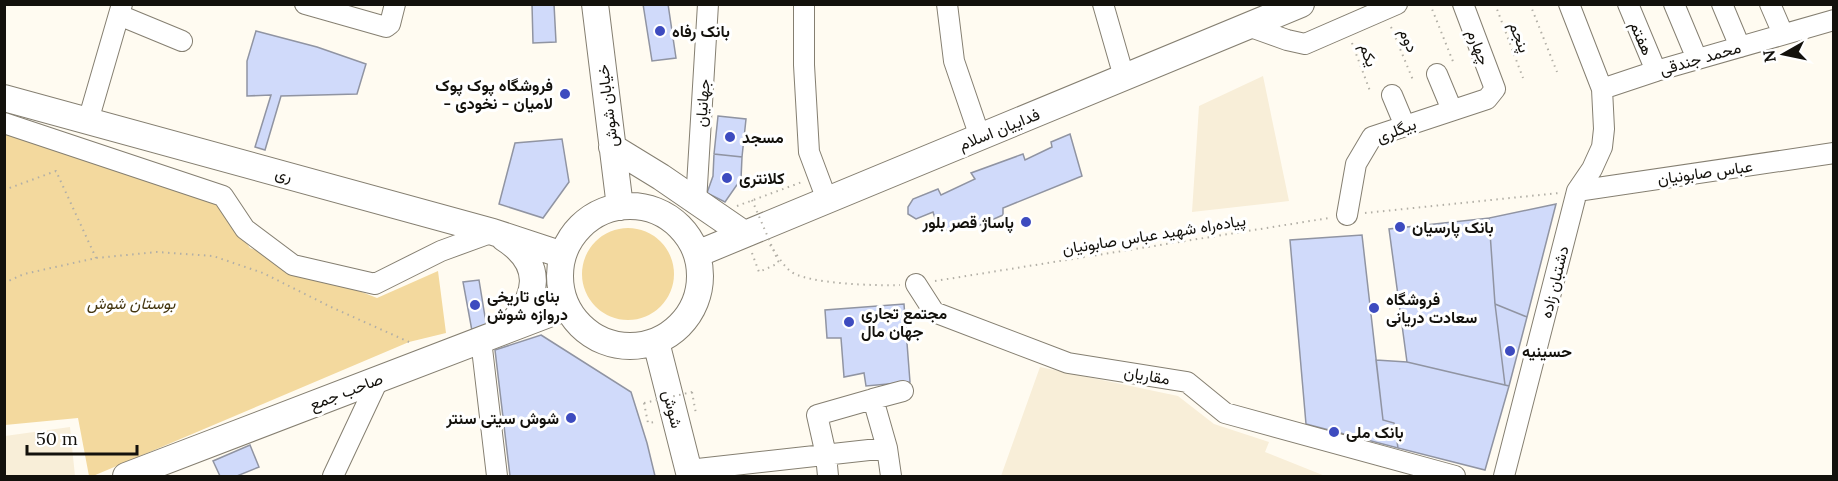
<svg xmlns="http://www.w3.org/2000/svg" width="1838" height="481" font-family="Lora,Vazirmatn,serif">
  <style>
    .built { fill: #f8eed8 }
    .green { fill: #f3d99e }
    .building { fill: #d0dafa; stroke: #9094a2; stroke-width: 1.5 }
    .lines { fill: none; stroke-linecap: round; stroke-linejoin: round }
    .minor-casing { stroke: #857f71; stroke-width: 22 }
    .major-casing { stroke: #857f71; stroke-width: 28 }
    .path { stroke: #b2afa6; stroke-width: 2; stroke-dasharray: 1.5 4.5; stroke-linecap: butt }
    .minor { stroke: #fff; stroke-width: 20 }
    .major { stroke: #fff; stroke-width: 26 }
    .path-bridge { stroke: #b2afa6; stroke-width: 2; stroke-dasharray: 1.5 4.5; stroke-linecap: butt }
    .poi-dot { fill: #3d4bbf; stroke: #fff; stroke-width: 2 }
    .labels { text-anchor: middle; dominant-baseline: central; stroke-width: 6; stroke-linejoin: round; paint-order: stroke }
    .poi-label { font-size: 16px; font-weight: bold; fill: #13110c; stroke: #fff; text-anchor: start }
    .street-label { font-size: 16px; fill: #13110c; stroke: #fff }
    .park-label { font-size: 16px; font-style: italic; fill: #443610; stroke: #fff }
  </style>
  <rect width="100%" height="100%" fill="#fffbf1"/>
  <!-- built -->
  <path class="built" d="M1263,76l26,125 -97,11 7,-106z
    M1040,367l138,29 36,28 55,18 -4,10 60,24h-324z
    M70,427l5,49h-70v-40z"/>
  <!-- green -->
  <path class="green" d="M4,131l209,65 37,52 127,50 61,-27 8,62 -37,9 -316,134h-4l-11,-58 -73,7z
    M582 274a46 46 0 1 1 92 0a46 46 0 1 1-92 0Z"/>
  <!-- building -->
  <path class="building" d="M532,4h22l2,38 -23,1z
    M643,4h25l8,54 -24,3z
    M256,31l61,16 49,17 -9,30 -76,2 -16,54 -10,-3 16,-52 -24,1v-35z
    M718,116l28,3 -4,38 -28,-3z
    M1070,134l12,42 -79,32v7l-25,11 -39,5 -6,-19 -17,7 -8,-5v-7l5,-8 25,-10 3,6 34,-16 -4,-6 52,-19 2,6 27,-13 -1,-5z
    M562,139l7,43 -26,36 -44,-14 16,-61z
    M714,154l28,3 -1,22 -16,23 -18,-9 6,-17z
    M1556,204l-29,113 -32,-13 -6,-86z
    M1489,218l6,86 10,81 -98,-23 -18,-133z
    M1362,235l21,185 11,3 4,25 -92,-24 -16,-184z
    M479,280l8,49 -15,2 -9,-49z
    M904,304l6,78 -44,4 -2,-13 -20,4 -3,-39h-14l-2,-28z
    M1495,304l32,13 -18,69 -4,-1z
    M541,335l90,57 16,51 8,33h-145l-15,-126z
    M1376,360l31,2 102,24 -24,84 -87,-22 -4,-25 -11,-3z
    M250,445l9,22 -22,9h-17l-7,-15z"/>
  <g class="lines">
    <!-- minor casing -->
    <g class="minor-casing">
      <path id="minor" d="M305,4l81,23 4,-3 5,-20
        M804,4v61l5,87 18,48
        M947,4l7,57 26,76
        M1103,4l21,73
        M1628,4l28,67
        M1674,4l23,55
        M1722,4l18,43
        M1770,4l13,30
        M119,15l63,26
        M1248,26l39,14 18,4 92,-40
        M1437,74l15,36
        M1602,89l54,-18 178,-51
        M1392,95l13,31
        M88,121l34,-117
        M4,123l219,73 22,33 48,36 82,19 66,-33 52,-19
        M1577,191l257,-38
        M696,202l12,-198
        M1347,215l9,-51 16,-27 115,-38 8,-10 -32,-85
        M916,284l18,28 134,51 119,19 38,31 230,63
        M481,340l16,136
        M873,399l30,-8
        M689,470l198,-22
        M333,476l46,-98
        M828,476l-2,-21 -9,-40 56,-16 14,49 4,28
        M1504,476l73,-285 15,-22 10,-22 2,-18 -2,-40 -33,-85"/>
    </g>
    <!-- major casing -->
    <g class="major-casing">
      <path id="major" d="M595,4l25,203
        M4,98l489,134 70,23
        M612,147l49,30 83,57
        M560 276a70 70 0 1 1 140 0a70 70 0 1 1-140 0Z
        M504,238c41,26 35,60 3,90
        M697,254l604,-250
        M656,342l34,134
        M126,476l441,-169"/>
    </g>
    <!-- path -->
    <path class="path" d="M1430,4l24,60
      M1495,4l28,74
      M1530,4l27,68
      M1391,27l22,53
      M1352,43l18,48
      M4,190l52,-19 40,87
      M737,206l65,-24
      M1365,213l194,-20
      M770,245c6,8 12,19 20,26 16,13 88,15 110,14
      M752,253l7,19 20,-9
      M935,281l394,-63
      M4,283l20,-9 72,-16 61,-6 56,4 50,17 68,34 78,35
      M692,392l4,22
      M644,403l4,20 7,-1"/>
    <!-- minor -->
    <use href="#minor" class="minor"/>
    <!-- major -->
    <use href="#major" class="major"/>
    <!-- path-bridge -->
    <path class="path-bridge" d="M752,200l27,63
      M644,403l48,-11"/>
  </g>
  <!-- markers -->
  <g class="poi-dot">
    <circle cx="660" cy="31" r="6"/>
    <circle cx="565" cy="94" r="6"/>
    <circle cx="730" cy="137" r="6"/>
    <circle cx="727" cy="178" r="6"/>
    <circle cx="1026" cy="222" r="6"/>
    <circle cx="1400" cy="227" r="6"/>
    <circle cx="475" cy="305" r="6"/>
    <circle cx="1374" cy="308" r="6"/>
    <circle cx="849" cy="322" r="6"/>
    <circle cx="1510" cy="351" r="6"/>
    <circle cx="571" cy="418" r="6"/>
    <circle cx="1334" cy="432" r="6"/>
  </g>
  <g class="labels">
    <!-- poi labels -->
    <g class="poi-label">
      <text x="672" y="31">بانک رفاه</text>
      <text x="553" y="85" text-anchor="end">فروشگاه پوک پوک<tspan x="553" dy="18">- لاميان - نخودی</tspan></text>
      <text x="742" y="137">مسجد</text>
      <text x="739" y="178">کلانتری</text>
      <text x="1014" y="222" text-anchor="end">پاساژ قصر بلور</text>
      <text x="1412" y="227">بانک پارسیان</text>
      <text x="487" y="296">بنای تاریخی<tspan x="487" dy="18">دروازه شوش</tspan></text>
      <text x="1386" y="299">فروشگاه<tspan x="1386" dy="18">سعادت دریانی</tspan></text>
      <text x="861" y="313">مجتمع تجاری<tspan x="861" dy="18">جهان مال</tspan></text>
      <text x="1522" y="351">حسینیه</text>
      <text x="559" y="418" text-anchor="end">شوش سیتی سنتر</text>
      <text x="1346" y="432">بانک ملی</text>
    </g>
    <!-- street labels -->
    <g class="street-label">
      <text transform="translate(1520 37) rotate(69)">پنجم</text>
      <text transform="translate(1642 38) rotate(67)">هفتم</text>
      <text transform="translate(1409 40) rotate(67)">دوم</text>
      <text transform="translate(1479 47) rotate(69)">چهارم</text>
      <text transform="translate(1369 55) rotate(70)">یکم</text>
      <text transform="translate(1700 58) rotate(-16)">محمد جندقی</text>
      <text transform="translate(702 103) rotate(-86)">جهانیان</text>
      <text transform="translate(607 106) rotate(-97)">خیابان شوش</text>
      <text transform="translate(999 129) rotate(-22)">فداییان اسلام</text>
      <text transform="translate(1396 130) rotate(-21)">بیگلری</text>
      <text transform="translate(1705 172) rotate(-8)">عباس صابونیان</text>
      <text transform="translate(284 174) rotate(15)">ری</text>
      <text transform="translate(1154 234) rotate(-9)">پیاده‌راه شهید عباس صابونیان</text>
      <text transform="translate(1554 282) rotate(-76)">دشتبان زاده</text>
      <text transform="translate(1147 375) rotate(9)">مقاریان</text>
      <text transform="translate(346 391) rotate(-21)">صاحب جمع</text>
      <text transform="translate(673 409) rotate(76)">شوش</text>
    </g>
    <!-- park labels -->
    <g class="park-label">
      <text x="131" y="303">بوستان شوش</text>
    </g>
  </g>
  <!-- border -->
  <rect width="1838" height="481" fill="none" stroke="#13110c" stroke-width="12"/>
  <!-- north arrow -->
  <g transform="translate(1784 54) rotate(261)" stroke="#ffffff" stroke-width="4.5" paint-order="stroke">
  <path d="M0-4.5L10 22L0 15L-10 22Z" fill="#13110c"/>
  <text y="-9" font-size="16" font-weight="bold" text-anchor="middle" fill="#13110c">N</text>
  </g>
  <!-- scale -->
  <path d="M27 445v9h110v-9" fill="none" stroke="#13110c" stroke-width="3"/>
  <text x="36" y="445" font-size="18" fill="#13110c" stroke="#ffffff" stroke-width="4.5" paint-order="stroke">50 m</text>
</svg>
